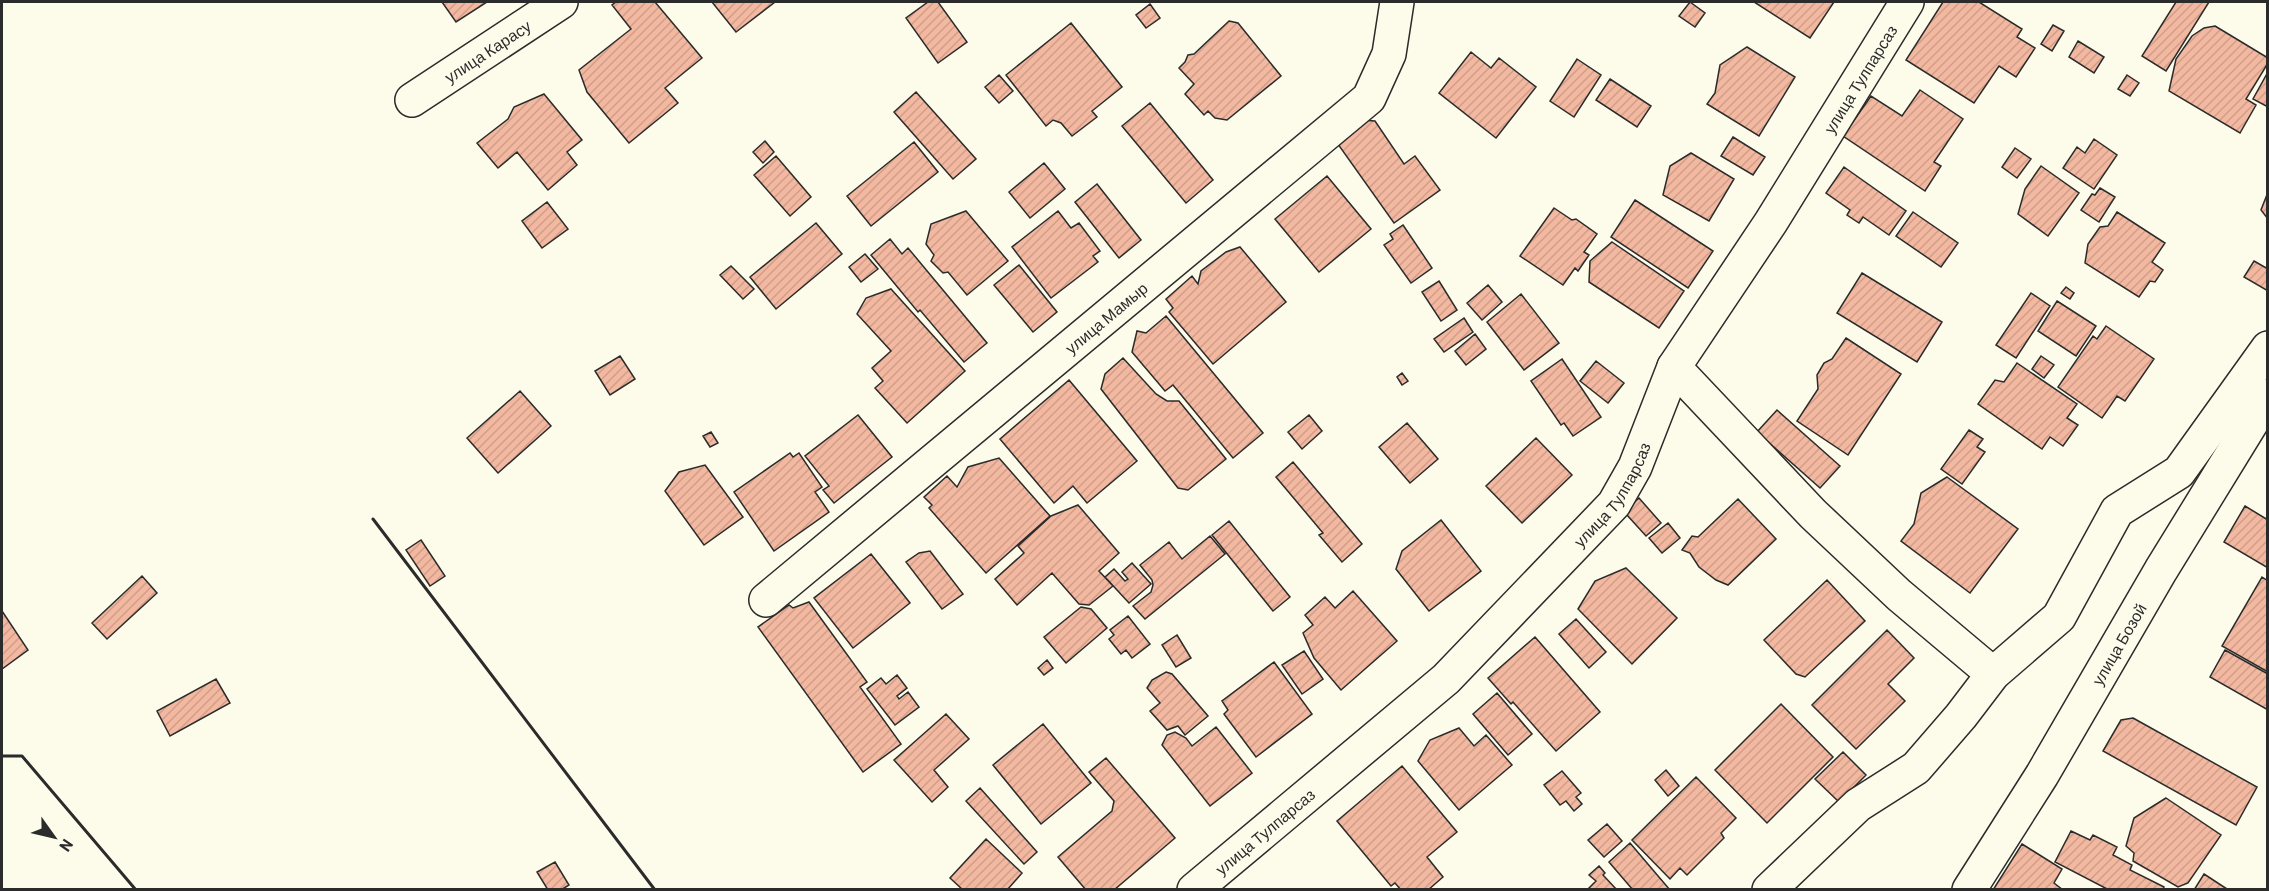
<svg xmlns="http://www.w3.org/2000/svg" width="2269" height="891" font-family="Barlow,sans-serif">
  <style>
    .building { fill: url(#building-hatch); stroke: #2b2b2b; stroke-width: 1.5 }
    .lines { fill: none; stroke-linecap: round; stroke-linejoin: round }
    .minor-casing { stroke: #2b2b2b; stroke-width: 36 }
    .minor { stroke: #fdfbea; stroke-width: 33 }
    .wall { stroke: #2b2b2b; stroke-width: 3 }
    .labels { text-anchor: middle; dominant-baseline: central; stroke-width: 4.5; stroke-linejoin: round; paint-order: stroke }
    .street-label { font-size: 16px; fill: #2b2b2b; stroke: #fdfbea }
  </style>
  <defs>
    <pattern id="building-hatch" width="6" height="6" patternUnits="userSpaceOnUse" patternTransform="scale(1.5)"><rect width="6" height="6" fill="#f2b8a0"/><path d="M-1 1l2-2M0 6l6-6M5 7l2-2" fill="none" stroke="#d09e8a"/></pattern>
  </defs>
  <rect width="100%" height="100%" fill="#fdfbea"/>
  <!-- building -->
  <path class="building" d="M442,2h45l-31,20z
    M616,2h39l47,56 -37,30 13,15 -49,40 -42,-51 -8,-22 52,-41 -19,-24z
    M712,2h63l-39,30z
    M928,2h10l29,40 -29,21 -32,-45z
    M1690,2l15,11 -10,14 -16,-11z
    M1754,2h80l-24,36z
    M1943,2h36l43,27 -5,8 18,11 -19,29 -17,-11 -25,37 -68,-43z
    M2176,2h33l-43,69 -24,-15z
    M1150,4l10,14 -14,10 -10,-13z
    M1229,21l9,2 43,53 -54,44 -12,-2 -7,-7 -4,4 -19,-21 9,-10 -15,-16 6,-6 3,-7 6,-1z
    M1071,23l51,64 -30,24 5,6 -25,19 -11,-13 -8,-3 -7,6 -40,-51z
    M2053,25l11,6 -12,20 -11,-7z
    M2215,26l53,32v5l-22,36 10,6 -16,28 -71,-42 7,-32 16,-23 12,-8z
    M2078,41l26,16 -10,16 -25,-16z
    M1747,47l48,30 -36,59 -52,-32 8,-11 5,-28z
    M1471,52l20,16 8,-10 37,29 -40,51 -57,-45z
    M1577,59l24,16 -27,42 -24,-16z
    M2268,72v35l-15,-8z
    M999,75l14,16 -14,12 -14,-16z
    M2127,75l12,8 -9,13 -12,-7z
    M1610,79l41,27 -14,21 -41,-27z
    M1920,90l43,29 -29,43 7,4 -16,25 -82,-55 28,-40 31,20z
    M916,92l60,67 -23,20 -59,-67z
    M544,94l38,46 -15,12 10,13 -29,25 -31,-38 -19,16 -21,-25 31,-24 6,-12z
    M1150,103l63,77 -27,23 -64,-77z
    M1362,120l13,1 29,43 11,-8 25,34 -46,33 -59,-83z
    M1733,137l32,20 -12,18 -32,-19z
    M2094,139l23,16 -23,34 -31,-21 14,-21 8,6z
    M765,141l9,11 -11,11 -10,-11z
    M914,142l24,30 -67,54 -24,-30z
    M2015,148l16,11 -14,19 -15,-11z
    M1691,153l43,26 -25,42 -46,-26 7,-29z
    M776,156l35,41 -21,19 -36,-41z
    M1044,163l21,26 -35,29 -21,-26z
    M2041,166l38,27 -31,43 -30,-22 7,-25z
    M1844,167l62,44 -17,24 -26,-18 -4,6 -12,-8 3,-5 -24,-17z
    M1327,176l44,53 -52,43 -44,-53z
    M1097,184l44,56 -22,18 -44,-56z
    M2100,188l15,9 -16,25 -18,-12 11,-16 3,1z
    M2268,192v27l-7,-9z
    M1635,200l78,51 -25,37 -77,-51z
    M547,202l21,27 -26,19 -20,-27z
    M1554,208l18,12 4,-1 21,15 -13,18 5,3 -11,16 -3,-3 -12,17 -43,-29z
    M966,211l42,50 -41,34 -19,-23 -5,1 -12,-12 3,-6 -8,-11 5,-20z
    M1058,211l13,17 8,-5 21,28 -7,5 5,6 -47,36 -39,-51z
    M1913,212l45,31 -17,24 -45,-31z
    M2117,212l48,31 -13,19 11,8 -8,12 -5,-1 -11,16 -54,-34 3,-19 12,-17 8,-1z
    M816,223l26,31 -66,55 -26,-32z
    M1403,225l29,43 -21,15 -27,-38 9,-6 -3,-5z
    M890,239l12,15 6,-6 79,95 -23,19 -44,-52 -2,2 -47,-57z
    M1612,242l72,49 -25,37 -70,-46 1,-21z
    M1240,247l46,55 -73,62 -44,-52 4,-4 -7,-9 26,-23 6,8 3,-13 25,-19z
    M865,254l13,15 -17,13 -12,-15z
    M2254,261l14,8v22l-24,-14z
    M1019,265l38,47 -24,20 -39,-47z
    M731,266l23,23 -11,10 -23,-24z
    M1862,273l80,49 -25,40 -80,-49z
    M1439,281l18,29 -16,11 -19,-29z
    M1488,285l14,17 -20,18 -15,-17z
    M2066,287l8,6 -4,6 -9,-6z
    M891,289l74,82 -58,52 -32,-35 8,-7 -11,-13 19,-17 -34,-37 9,-16z
    M2031,293l19,13 -34,52 -20,-13z
    M1521,294l38,49 -35,27 -37,-48z
    M2057,301l39,25 -20,30 -38,-25z
    M1166,316l97,117 -30,25 -60,-73 -8,6 -33,-39 5,-21 9,2z
    M1464,318l9,14 -29,20 -10,-13z
    M2106,326l48,33 -29,42 -8,-5 -15,22 -44,-31 35,-51 4,3z
    M1475,334l11,15 -20,16 -11,-14z
    M1846,338l55,36 -53,81 -51,-34 21,-32 -1,-14 7,-12 8,-4z
    M620,356l15,23 -25,16 -15,-24z
    M2041,356l13,9 -10,13 -12,-9z
    M1123,358l33,36 11,7h12l47,58 -38,31 -10,-2 -77,-99 4,-15z
    M1562,359l39,58 -28,19 -9,-13 -3,2 -30,-44z
    M1596,361l28,22 -16,20 -28,-22z
    M2017,363l60,41 -10,14 11,7 -15,21 -13,-9 -8,12 -64,-45 17,-24 9,2z
    M1402,373l6,8 -6,4 -5,-8z
    M1069,380l68,81 -50,42 -14,-17 -19,17 -54,-64z
    M520,391l31,35 -53,47 -31,-35z
    M1777,410l63,56 -20,22 -63,-56z
    M858,415l34,42 -58,46 -11,-13 6,-4 -24,-30z
    M1309,415l13,16 -20,18 -14,-17z
    M1407,423l31,36 -28,24 -31,-36z
    M1969,430l14,9 -6,8 8,5 -23,32 -21,-15z
    M711,432l7,11 -8,4 -7,-11z
    M1536,438l36,37 -50,48 -36,-37z
    M790,453l3,4 6,-4 23,34 -7,5 14,20 -55,39 -40,-59z
    M999,458l51,58 -64,57 -57,-65 3,-3 -8,-8 23,-21 10,11 11,-20z
    M1293,462l69,82 -20,18 -23,-27 4,-2 -47,-56z
    M705,465l38,52 -39,28 -39,-54 14,-19z
    M1947,477l71,52 -48,64 -69,-52 13,-17 7,-31z
    M1639,498l22,25 -15,13 -19,-21 3,-9z
    M1738,499l38,40 -48,46 -12,-5 -17,-13 -9,-14 -8,-3 10,-14 6,1z
    M1078,505l41,48 -20,18 14,15 -24,19 -10,-1 -27,-31 -35,32 -22,-26 29,-26 -6,-7 33,-30z
    M2245,506l23,14v48l-44,-26z
    M1441,520l40,51 -52,40 -33,-42 6,-18z
    M1229,521l61,76 -17,14 -61,-76z
    M1668,523l12,15 -18,15 -13,-15z
    M1210,536l15,18 -80,65 -12,-13 18,-14 2,-7 -1,-5 -12,-15 29,-23 13,17z
    M421,540l24,36 -15,10 -24,-36z
    M930,551l33,43 -21,15 -36,-47 13,-9z
    M871,554l39,49 -57,45 -39,-50z
    M1132,563l19,21 -22,19 -24,-26 9,-8 11,12 3,-2 -6,-7z
    M1626,568l51,50 -45,46 -54,-55 17,-28z
    M142,576l15,17 -50,46 -15,-16z
    M2262,577l6,4v91l-46,-26z
    M1827,580l38,41 -60,56 -9,-3 -32,-34z
    M1353,591l44,50 -56,49 -27,-32 -11,-25 10,-8 -8,-10 20,-18 10,11z
    M809,602l58,80 -7,5 41,57 -38,28 -105,-145 31,-22 4,3z
    M1081,607l10,2 16,19 -41,35 -22,-26z
    M2,611l26,39 -26,19z
    M1128,616l22,28 -18,14 -6,-8 -5,4 -12,-15 5,-4 -4,-5z
    M1576,619l30,33 -17,16 -30,-34z
    M1887,630l27,28 -26,26 17,17 -49,48 -44,-44z
    M1177,635l14,23 -15,9 -14,-22z
    M1535,637l65,75 -44,39 -43,-49 -2,2 -23,-26z
    M2225,650l43,24v36l-58,-33z
    M1304,651l19,28 -21,15 -20,-29z
    M1047,660l6,8 -9,7 -6,-7z
    M1274,662l38,52 -56,43 -32,-43 4,-4 -6,-9z
    M1166,672l6,2 36,42 -23,19 -7,-9 -11,4 -17,-19 10,-8 -13,-15 5,-8z
    M897,675l10,13 -10,8 2,3 9,-7 11,15 -24,18 -28,-36 14,-11 5,6z
    M216,679l14,24 -60,33 -13,-25z
    M1497,693l35,41 -24,21 -35,-41z
    M1781,704l52,53 -66,66 -52,-53z
    M946,714l23,25 -35,31 14,17 -16,15 -38,-42z
    M2133,718l124,69 -21,38 -133,-74 18,-31z
    M1043,724l48,59 -50,41 -48,-59z
    M1216,727l36,46 -42,33 -48,-61 5,-10 8,-3 11,6 6,8z
    M1459,728l15,18 12,-11 26,30 -53,45 -41,-49 12,-21z
    M1843,752l23,23 -27,27 -24,-23z
    M1106,758l69,80 -61,52h-28l-28,-33 54,-46 2,-10 -25,-29z
    M1402,766l55,66 -30,25 16,20 -15,13h-27l-6,-7 -4,3 -54,-65z
    M1666,770l13,16 -11,10 -13,-16z
    M1562,771l19,22 -5,4 6,7 -8,7 -8,-10 -6,4 -16,-20z
    M1696,777l40,41 -15,15 3,5 -37,37 -7,-7 -10,11 -38,-39z
    M980,788l57,64 -13,12 -58,-63z
    M2166,798l55,37 -33,48 -10,4 -45,-26 1,-8 -8,-7 8,-28z
    M1607,824l15,17 -18,16 -16,-17z
    M2071,831l19,9 3,-5 24,12 -4,8 19,10 -2,5 34,17 -1,3h-54l-54,-28z
    M986,839l36,34 -15,17h-44l-13,-12z
    M1630,843l40,47h-37l-24,-28z
    M2022,844l40,25 -8,14 9,7h-70z
    M555,862l14,23 -8,5h-13l-11,-18z
    M1599,866l6,7 -2,2 14,15h-30l9,-9 -7,-6z
    M2204,874l23,15v1h-33z"/>
  <g class="lines">
    <!-- minor casing -->
    <g class="minor-casing">
      <g id="minor">
        <path id="s1" d="M412,100l149,-98"/>
        <path d="M1674,367l139,147 86,81 94,79"/>
        <path id="s2" d="M766,600l603,-502 20,-44 8,-52"/>
        <path id="s3" d="M1194,890l252,-211 168,-175 21,-37 39,-100 97,-145 136,-220"/>
        <path d="M1769,890l89,-85 58,-37 45,-52 32,-42 66,-57 58,-106 62,-39 89,-124"/>
        <path id="s4" d="M1969,890l73,-115 119,-205 107,-174"/>
      </g>
    </g>
    <!-- minor -->
    <use href="#minor" class="minor"/>
    <!-- wall -->
    <path class="wall" d="M373,519l282,371
      M2,756h20l114,134"/>
  </g>
  <g class="labels">
    <!-- street labels -->
    <g class="street-label">
      <text stroke="none"><textPath href="#s1" startOffset="90">улица Карасу</textPath></text>
      <text stroke="none"><textPath href="#s3" startOffset="1064">улица Тулпарсаз</textPath></text>
      <text stroke="none"><textPath href="#s2" startOffset="442">улица Мамыр</textPath></text>
      <text stroke="none"><textPath href="#s3" startOffset="578">улица Тулпарсаз</textPath></text>
      <text stroke="none"><textPath href="#s4" startOffset="288">улица Бозой</textPath></text>
      <text stroke="none"><textPath href="#s3" startOffset="92">улица Тулпарсаз</textPath></text>
    </g>
  </g>
  <!-- border -->
  <rect width="2269" height="891" fill="none" stroke="#2b2b2b" stroke-width="6"/>
  <!-- north arrow -->
  <g transform="translate(54 837) rotate(124)" stroke="#fdfbea" stroke-width="4.5" paint-order="stroke">
  <path d="M0-4.5L10 22L0 15L-10 22Z" fill="#2b2b2b"/>
  <text y="-9" font-size="16" font-weight="bold" text-anchor="middle" fill="#2b2b2b">N</text>
  </g>
</svg>
